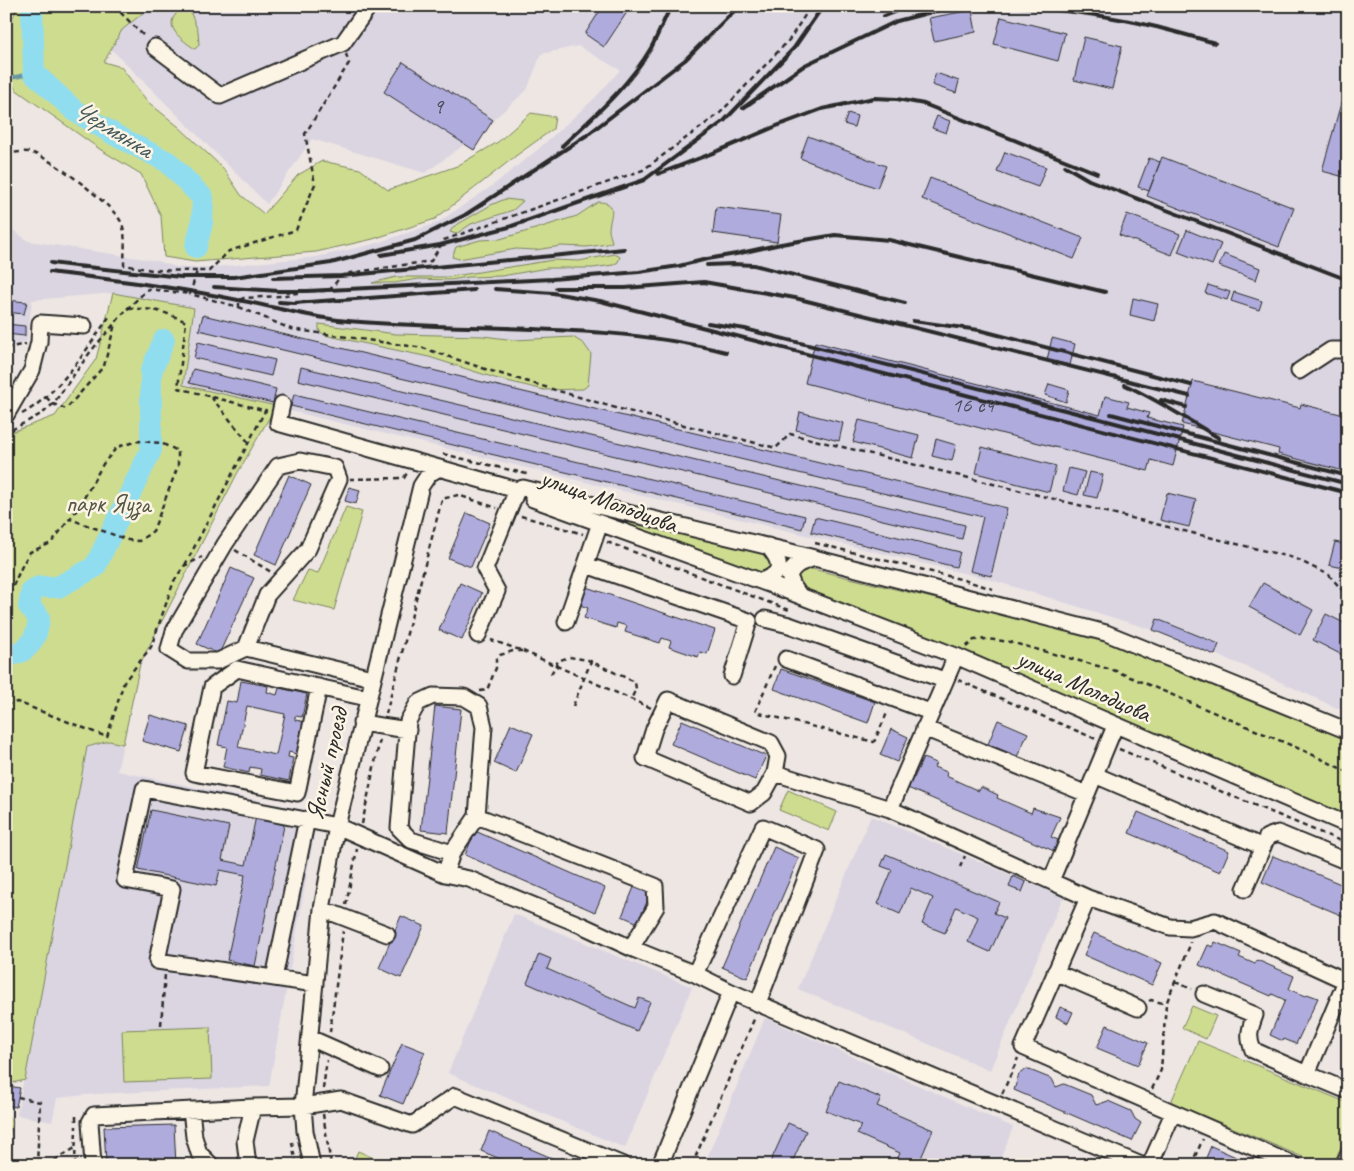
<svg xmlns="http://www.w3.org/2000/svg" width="1354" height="1171" font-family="Caveat,sans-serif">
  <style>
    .built { fill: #dad5e1 }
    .green { fill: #cedc90; stroke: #7c845e }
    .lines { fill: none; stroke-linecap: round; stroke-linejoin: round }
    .stream { stroke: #6896a1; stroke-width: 4 }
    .river { stroke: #91ddf0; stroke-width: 22 }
    .building { fill: #afacdd; stroke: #2b2b2b; fill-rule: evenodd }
    .minor-casing { stroke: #2b2b2b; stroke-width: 19 }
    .path { stroke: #2b2b2b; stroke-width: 2.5; stroke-dasharray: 5 4; stroke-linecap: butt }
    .minor { stroke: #fcf5e5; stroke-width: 15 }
    .rail { stroke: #2b2b2b; stroke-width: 4 }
    .labels { text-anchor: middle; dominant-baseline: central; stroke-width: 5; stroke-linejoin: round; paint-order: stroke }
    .number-label { font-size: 22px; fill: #4c4b58 }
    .street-label { font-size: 25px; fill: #2b2b2b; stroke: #fcf5e5 }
    .park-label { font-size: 25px; fill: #545744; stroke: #fcf5e5 }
    .water-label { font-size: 26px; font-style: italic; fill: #44585c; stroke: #fcf5e5 }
  </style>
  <rect width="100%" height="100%" fill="#ede6e3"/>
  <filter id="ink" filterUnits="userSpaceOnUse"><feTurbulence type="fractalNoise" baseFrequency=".02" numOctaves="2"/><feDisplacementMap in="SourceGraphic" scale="10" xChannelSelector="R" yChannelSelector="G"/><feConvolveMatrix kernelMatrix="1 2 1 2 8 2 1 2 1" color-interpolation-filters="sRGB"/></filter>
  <g filter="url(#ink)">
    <!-- built -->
    <path class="built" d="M102,6h1246v707l-96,-44 -99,-39 -161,-50 -809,-195 11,-77 -81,-15 -81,7 -5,41 -21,6v-122l22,16 129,20 19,6 11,1 28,-1 102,-10 57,-13 63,-21 55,-37 44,-35 59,-53 25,-28 -42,-24 -37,8 -14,36 -34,30 -19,30 -9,-6 -40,29 -113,-34 -45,65 -158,-157z
      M109,741l14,3 -6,27 201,42 -49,273 -174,8 -38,4 -5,24 -35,-7 70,-368z
      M871,816l192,81 -73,173 -192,-81z
      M514,914l178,73 -67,161 -177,-75z
      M765,1018l248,109 -15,38h-294z"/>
    <!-- green -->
    <path class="green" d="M15,6h133l1,2 -27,22 -18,32 17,5 27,35 31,25 44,41 18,27 23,19 34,-39 24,-14 38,8 28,21 69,-24 41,-24 33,-29 24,4 -2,12 -36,26 -82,64 -62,20 -57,13 -121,10 -31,-5 -3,-41 -20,-42 -40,-24 -86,-61 -9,-23v-28l10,-29z
      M180,6h8l10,25 1,14 -4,4c-13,-9 -34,-23 -16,-38z
      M505,199l18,2 -10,9 -42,14 -15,10 -6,-2 3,-5 38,-22z
      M598,202c22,0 11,15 11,28 0,3 2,8 3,12l-5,2 -20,3 -26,-1 -26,4 -19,-1 -57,10 -7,-2 4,-10 24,-7 20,-1 35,-10 42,-13z
      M615,254l5,3 -2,5 -5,3 -20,3h-46l-45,8 -33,1 -19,3 -31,-1 -25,4h-22l24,-6h52l105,-17 26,1z
      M113,293l81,15 -11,77 93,21 -39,68 -97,190 -17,80 -14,-3 -22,6 -62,333 -17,4 -2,7v-657l49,-18 41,-57z
      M319,324l77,10 87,2 32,4 58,-3 11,7 7,10 -3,31 -5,4 -39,1 -49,-12 -66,-21 -105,-22 -5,-5z
      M346,507l16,5 -28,98 -41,-10 15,-30 10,3z
      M576,507l192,47 4,3 -1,13 -10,5z
      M808,568l298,72 242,98v78l-396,-168 -150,-55 -6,-19z
      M788,790l49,22 -8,19 -50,-21z
      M1192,1006l24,10 -10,23 -24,-11z
      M210,1027l2,52 -88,3 -2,-52z
      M1198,1041l150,62v27l-15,35h-11l-151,-63z
      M6,1113l6,9 -4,18 2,17 -2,8h-2z
      M358,1151l31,14h-37z"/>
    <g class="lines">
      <!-- stream -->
      <path class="stream" d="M6,79l28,-6"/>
      <!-- river -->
      <path class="river" d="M32,6l2,67 41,38 40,24 53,27 35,36 -1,25 -6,24
        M6,655c22,0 32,-18 33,-38l-10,-11 3,-16 7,-3h19l37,-20 56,-117v-78l13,-32"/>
    </g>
    <!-- building -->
    <path class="building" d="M603,6h28l-27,41 -19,-13z
      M972,10l4,22 -42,9 -5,-23z
      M1001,17l64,16 -7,28 -64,-17z
      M1084,37l38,9 -10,43 -38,-9z
      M403,62l90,58 -19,30 -90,-58z
      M936,73l23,8 -3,12 -24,-8z
      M1341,103l7,2v73l-26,-7z
      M848,113l9,3 -3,11 -10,-3z
      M937,116l13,5 -4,12 -14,-5z
      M808,136l78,30 -9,22 -77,-30z
      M1005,152l41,15 -8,20 -41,-15z
      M1162,157l132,51 -15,39 -132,-51z
      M1149,158l11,4 -11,29 -11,-4z
      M930,178l153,60 -9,21 -152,-60z
      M716,207l65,8 -4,27 -64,-9z
      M1127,214l53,20 -8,21 -53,-20z
      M1187,230l34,14 -9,21 -34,-13z
      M1224,254l36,14 -4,12 -37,-14z
      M1208,285l22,7 -3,8 -22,-7z
      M1234,292l28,9 -3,9 -28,-9z
      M1133,298l25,6 -4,17 -24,-6z
      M6,300l21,2 -3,12 -18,-2z
      M203,315l804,193 -16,68 -21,-5 13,-54 -784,-187z
      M6,324l19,2v10l-19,-2z
      M1052,338l23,6 -5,21 -23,-5z
      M198,342l77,18 -4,16 -77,-18z
      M815,342l285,73 5,-19 24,6 -2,5 22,6 -2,5 36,9 -10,39 -22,-6 -3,11 -343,-88z
      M301,367l664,158 -3,14 -664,-159z
      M193,369l83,20 -3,14 -84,-20z
      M1193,381l107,27 1,-4 47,12v56l-70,-18 1,-5 -97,-25z
      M1049,384l20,6 -3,12 -21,-7z
      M294,394l511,122 -3,13 -511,-123z
      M800,412l43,11 -4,18 -43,-11z
      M859,420l60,15 -6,23 -60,-16z
      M936,439l20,6 -4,16 -20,-5z
      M982,447l74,19 -7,26 -73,-19z
      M1069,468l16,4 -7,23 -15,-4z
      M1090,472l13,3 -6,23 -13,-3z
      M289,475l22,10 -35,80 -22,-10z
      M349,487l11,3 -4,14 -11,-3z
      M1167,493l29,7 -7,27 -29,-7z
      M467,513l23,10 -19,44 -23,-9z
      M815,517l145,35 -4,15 -145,-35z
      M1335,542l13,3v24l-19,-4z
      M231,568l23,10 -35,76 -22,-10z
      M460,583l22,10 -20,47 -23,-10z
      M1263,583l50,27 -13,25 -51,-28z
      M586,587l129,43 -8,24 -7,-2 -2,5 -29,-10 2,-6 -9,-3 -2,5 -35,-11 2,-6 -10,-3 -1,5 -32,-10 4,-10 -8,-3z
      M1326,614l22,11v33l-35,-18z
      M1157,619l62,25 -4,11 -62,-25z
      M781,669l94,33 -7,21 -94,-34z
      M241,681l27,5 -1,6 10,3 2,-7 28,6 -5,23 -7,-1v4l11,2 -6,33 -11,-3 -1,5 5,1 -4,23 -29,-6 1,-6 -11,-2 -1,6 -26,-6 4,-20 -9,-2 9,-44 10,2zM247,706l38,8 -9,41 -38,-8z
      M435,706l26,3 -13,124 -27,-3z
      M150,715l39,11 -8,26 -39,-11z
      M682,720l84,36 -11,24 -84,-36z
      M998,720l30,13 -11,24 -29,-13z
      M511,724l22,10 -17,39 -22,-10z
      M891,729l17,8 -11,25 -17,-7z
      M923,758l13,5 -2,4 13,5 -1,4 33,15 2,-4 17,8 -1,3 34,15 2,-5 27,9 -9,20 7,3 -4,11 -151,-65 4,-11 7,3z
      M151,810l78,16 -7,34 24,5 10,-49 29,5 -30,145 -28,-6 18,-85 -25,-5 -4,16 -78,-16z
      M1138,812l91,39 -9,21 -91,-39z
      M475,831l130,57 -10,24 -130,-57z
      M774,847l25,11 -52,120 -25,-11z
      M886,854l113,48 -5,11 11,5 -15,34 -22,-10 10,-25 -22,-10 -11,26 -23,-9 11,-26 -22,-10 -11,26 -22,-10 14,-34 -11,-4z
      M1273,856l75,31v31l-86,-36z
      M1013,876l13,6 -4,10 -13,-5z
      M635,885l16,7 -13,31 -16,-7z
      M401,916l23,10 -23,52 -22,-10z
      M1094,933l68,30 -10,22 -68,-30z
      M1215,942l26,11 -2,4 16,7 2,-4 37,16 -5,13 17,7 1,-2 11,4 -22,46 -12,-5 -1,2 -13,-6 15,-35 -13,-6 -1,2 -72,-31 9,-20 5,2z
      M539,954l12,5 -4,10 88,39 4,-10 11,4 -13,29 -110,-48z
      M1060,1007l13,5 -5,11 -12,-6z
      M1107,1025l41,18 -10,22 -41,-17z
      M402,1043l23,9 -22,52 -23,-9z
      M1027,1069l25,10 4,8 8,-3 27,11 5,10 12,-4 23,10 4,8 6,4 -9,18 -118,-51 5,-16z
      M839,1081l42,17 -4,8 56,24 -15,35h-23l5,-12 -43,-19 4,-9 -35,-14z
      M9,1086l11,2 -4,19 -10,-2z
      M788,1123l18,8 -15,34h-22z
      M174,1125l2,40h-70l-2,-38z
      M489,1131l79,34h-53l-34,-14z
      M1211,1146l43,19h-51z"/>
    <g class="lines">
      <!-- minor casing -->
      <g class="minor-casing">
        <path id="minor" d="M155,47l65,49 123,-53 26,-37
          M1299,371l32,-21h17
          M282,404l-4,19 161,45
          M6,415l26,-45 7,-28 1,-19 44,3
          M533,499l244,88 179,69 392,169
          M586,565l163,56 -17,55
          M761,581c23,-8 21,-18 7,-35
          M800,596l-7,-10 -4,-10c4,-12 14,-14 26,-18
          M765,619l24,6 155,55
          M566,622l34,-99
          M478,635l19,-44 -12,-22 32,-79
          M246,648l21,-53 41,-46 31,-70 -4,-11 -35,-7 -22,5 -53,78 -51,87 -5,18 19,12h30l28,-13 126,30
          M956,656l-66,153 198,89 82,29 20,1 25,-7 133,61
          M786,659l144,53
          M319,687l-22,106 -103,-20 18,-86 25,-18 130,29
          M361,723l47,7
          M924,728l163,66
          M775,773l-11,20 -13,10 -106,-45 9,-29 14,-29 103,43 7,13 -3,17 115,36
          M1095,775l168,72
          M452,853l25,-37
          M445,874l7,-21 -41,-13 -12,-12 9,-107 10,-18 15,-7 31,1 15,9 5,21 -7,89 178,70 1,21 -25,41
          M1051,881l64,-155
          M1245,889l22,-52 11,-4 70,29
          M1088,898l-65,149 271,118
          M322,909l65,25
          M1055,972l83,36
          M695,974l68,-147 54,23 -59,153
          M274,978l33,-159
          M315,984l-158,-23 15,-72 -47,-9 19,-91 193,37 108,48 24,5 112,46 50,23 64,26 36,18 410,173
          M1204,994l51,21c-5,13 -8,22 -2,35l54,24 39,-93
          M310,1038l70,31
          M1307,1074l41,17
          M191,1110l3,27 5,16 12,12
          M93,1165l-3,-43 4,-7 159,-8 50,-1 38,-6 71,25 43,-29 168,69
          M248,1165l-3,-24 8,-34
          M312,1165l-7,-34 -2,-25 19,-197 15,-83 84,-340 8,-12 10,-6 78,22 6,-2 268,64 315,81 242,98
          M660,1165l71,-173
          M1150,1165l23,-52
          M1344,1165l4,-10"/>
      </g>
      <!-- path -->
      <path class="path" d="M114,6l31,31
        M346,54l3,9 -44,71 10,50 -19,46 -67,21 -20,20h-12l-7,23 49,13v-7l5,-2 37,-2 26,-5h22l12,-15 9,-3 81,-12 13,-21 199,-70 77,-57 69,-73 22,-34
        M6,154c7,-1 16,-3 23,-2 19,3 81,51 91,68 7,10 4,33 4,45l28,5 45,1
        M239,307l52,22 132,19 65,22 128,38 160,40 14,-14 504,124 35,17 14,16 5,3
        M127,309l21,-20 42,5
        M6,348l20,-4
        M46,397l7,7 13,5 38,-43 11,-42
        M211,397l38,46
        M22,414c38,-21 65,-65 89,-100
        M6,437l7,-8 30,-16 10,-9 38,-53 36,-42c24,-1 38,2 59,13l-8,66 89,23
        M443,454l84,20
        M350,479l54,-1 3,-5
        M521,516l62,18
        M607,542l185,69
        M815,543l145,36 33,10
        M235,550l36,22
        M185,565l81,-156
        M6,621l2,-24 14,-31 8,-14 21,-9 28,-36 24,-43 14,-17 21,-6 23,2 17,8v15l-25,65 -14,10 -11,-1 -58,-21
        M966,647l8,-7 13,-1 23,3 106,29 191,81 41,20
        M523,651l128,57
        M775,666l-20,46 119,30 14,-31
        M551,674l7,-13 11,-4 19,3 47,22 1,7 -5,10
        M958,680l138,59
        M480,691l7,-1 9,-22v-8l4,-5 13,-4h10l-32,-11
        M6,705l11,-3 90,35 17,-55 27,-35 23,-66 10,-15 18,-9
        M573,706l18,-45
        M386,714l56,-215 16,-4 39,13
        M1119,749l229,95
        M362,824l18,-85
        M960,867l5,-11
        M346,905l11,-56
        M1175,982l17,7
        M1149,1001l2,-1 15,4
        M161,1025l4,-51
        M330,1032l13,-101
        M323,1089l4,-29
        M1152,1089l9,-19 5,-66 24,-59v-3
        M1002,1094l16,-36
        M18,1097l22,5 -3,63
        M323,1114l8,51
        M76,1121v-9
        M292,1142l4,23
        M47,1165l28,-17
        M75,1165l1,-39
        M692,1165l63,-148
        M1191,1165l12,-26"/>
      <!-- minor -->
      <use href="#minor" class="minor"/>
      <!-- rail -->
      <path class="rail" d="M1018,6c45,4 90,9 134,20 21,5 42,11 63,17
        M884,16l26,-10
        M743,108l62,-43 92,-44 50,-13 36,-2
        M562,146c32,-30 67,-60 89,-98 7,-13 13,-28 20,-42
        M1065,166l24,14 259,100
        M658,174l55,-21 66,-28 43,-16 52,-11 23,1 27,5 173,69
        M381,255l59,-10 69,-18 135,-47 80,-59 70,-73 29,-42
        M51,263l32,4
        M707,265l25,-1 22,1 151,38
        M77,266l104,11h53l97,-14 84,-23 50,-25 122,-80 98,-75 54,-54
        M50,272c63,8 126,15 188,28 33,6 66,16 100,20 129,13 261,0 388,32
        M273,278l68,-2 283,-27
        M214,287l65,4h28l245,-12 87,-7 40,-6 28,-7 29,-5 45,-10 54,-9 54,5 216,52
        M556,288h69l79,-6 91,16 394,98
        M495,289l58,4 47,8 748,192
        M329,301l145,-11
        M279,302l15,1 42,-3
        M913,321l66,9 212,55
        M708,323l37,6 355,90 248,65
        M1125,385c33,15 63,35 94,53
        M1161,400l25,7
        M1111,414l237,62"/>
    </g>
  </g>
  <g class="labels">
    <!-- number labels -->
    <g class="number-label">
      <text x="438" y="106">9</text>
      <text x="973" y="405">16 с4</text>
    </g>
    <!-- street labels -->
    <g class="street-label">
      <text transform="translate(609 501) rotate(20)">улица Молодцова</text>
      <text transform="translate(1084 686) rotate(24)">улица Молодцова</text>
      <text transform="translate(327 764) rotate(-77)">Ясный проезд</text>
    </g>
    <!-- park labels -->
    <g class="park-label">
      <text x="108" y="504">парк Яуза</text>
    </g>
    <!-- water labels -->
    <g class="water-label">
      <text transform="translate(113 129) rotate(31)">Чермянка</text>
    </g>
  </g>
  <!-- margin -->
  <rect width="1354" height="1171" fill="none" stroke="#fcf5e5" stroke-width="25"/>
  <rect x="12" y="12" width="1329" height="1146" fill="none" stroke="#2b2b2b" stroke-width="2" filter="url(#ink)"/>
</svg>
